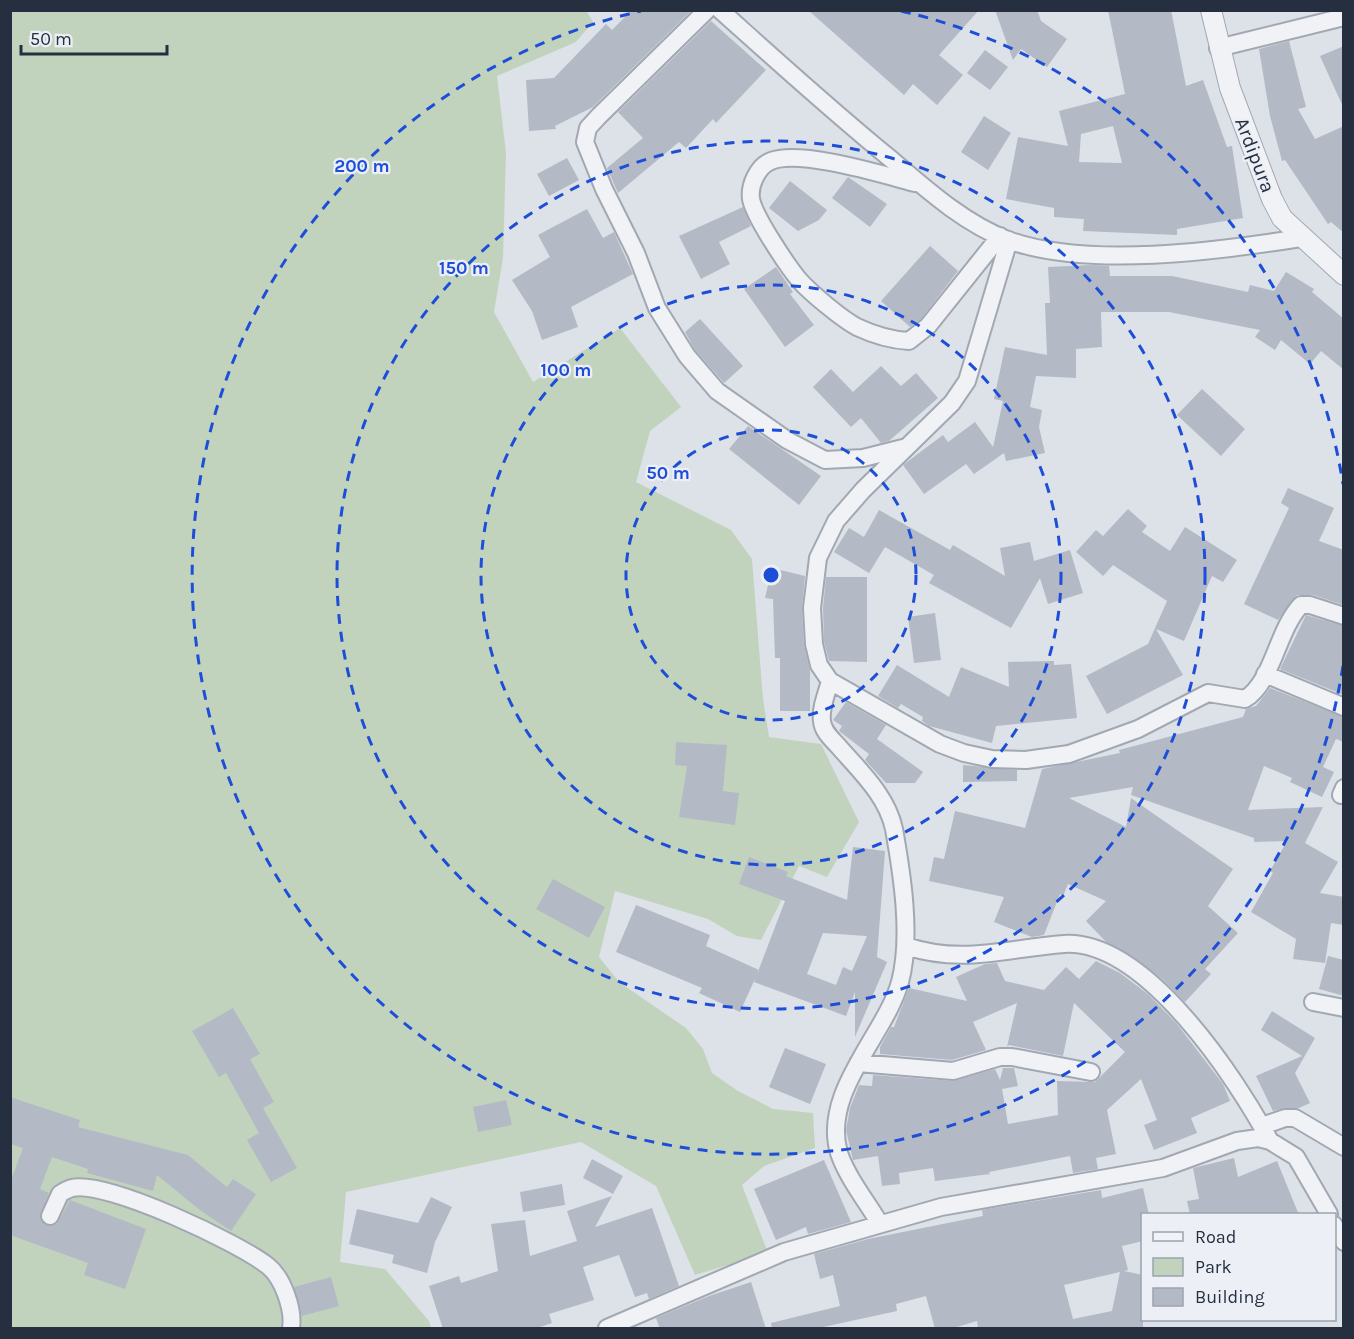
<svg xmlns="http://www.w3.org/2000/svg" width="1354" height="1339" font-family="Karla,sans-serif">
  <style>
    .green { fill: #c2d3bd }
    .building { fill: #b3bac5; fill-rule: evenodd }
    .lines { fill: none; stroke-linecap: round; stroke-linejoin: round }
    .minor-casing { stroke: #a2a8b2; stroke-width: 20 }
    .tertiary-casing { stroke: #a2a8b2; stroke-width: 22 }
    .minor { stroke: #f0f2f6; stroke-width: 16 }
    .tertiary { stroke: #f0f2f6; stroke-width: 20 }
    .ring { fill: none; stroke: #1d4ed8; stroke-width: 3; stroke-dasharray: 10 8 }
    .labels { text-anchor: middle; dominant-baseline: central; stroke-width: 4.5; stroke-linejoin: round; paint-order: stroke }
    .street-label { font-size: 20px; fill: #252f40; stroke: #ecf0f6 }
    .centre { fill: #1d4ed8; stroke: #ecf0f6; stroke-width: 3 }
    .ring-label { font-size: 18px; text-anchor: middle; font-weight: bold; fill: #1d4ed8; stroke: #ecf0f6; stroke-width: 4.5; stroke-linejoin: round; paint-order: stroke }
  </style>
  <rect width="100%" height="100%" fill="#dde1e8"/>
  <!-- green -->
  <path class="green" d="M586,10l7,12 -17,20 -79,34 9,77 -3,105 -9,54 39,70 87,-54 61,79 -31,24 -14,51 95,48 21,29 11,140 6,38 52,7 38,78 -32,55 -28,-11 -38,74 -24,-4 -29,-17 -93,-28 -16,66 20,25 67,46 17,21 9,24 26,18 35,18 40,4 2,35 -51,18 -22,19 26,68 -73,22 -39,-89 -75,-44 -235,50 -6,70 45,7 44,52 2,7h-420l-1,-1317z"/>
  <!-- building -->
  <path class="building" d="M632,10h60l-99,97 -38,19 1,3 -27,2 -3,-51 28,-2 52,-54 6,6z
    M808,10h171l-40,45 24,20 -26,30 -24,-21 -9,11z
    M995,10h42l4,11 26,18 -20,28 -26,-18 -8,11z
    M1108,10h63l15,76 17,-6 24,67 5,-1 11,72 -66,11v6l-94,-4 1,-12 -30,-2v-9l-48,-9 12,-62 50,9 -9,-35 66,-17zM1113,126l9,37 -43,-1 2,-28z
    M711,21l55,49 -50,53 -3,-4 -27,29 -7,-6 -61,51 -11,-25 36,-30 -25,-26z
    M1289,41l17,66 -8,2 17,30 29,-13v107l-13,-11 -3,2 -43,-64 -3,1 -12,-45 -11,-67z
    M1344,46v63l-24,-53z
    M985,50l23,17 -18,23 -23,-17z
    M984,116l27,17 -23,37 -27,-18z
    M567,158l12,22 -30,16 -12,-22z
    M848,177l39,27 -17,23 -38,-29z
    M790,181l37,29 -8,10 -21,11 -29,-23z
    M743,207l8,19 -32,16 11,22 -29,15 -22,-43z
    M587,209l16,29 11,-6 19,42 -62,33 7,20 -36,13 -10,-29 -20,-31 38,-23 -12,-22z
    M930,246l28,25 -37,48 -11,8 -29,-26z
    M1092,265l17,1 1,10h62l76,16 2,-7 24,6 12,-19 28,17 -2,3 32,27v51l-23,-19 -11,13 -29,-24 -6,10 -20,-13 5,-7 -91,-18h-68l1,35 -26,2v29l-40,-2 -6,31 12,3 -3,17 6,26 -39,8 -2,-8 -30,21 -8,-10 -42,30 -21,-29 40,-30 5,7 27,-20 18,25 10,-46 -9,-2 11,-52 42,8 -2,-52h5l-2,-36z
    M776,267l17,25 -3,2 24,31 -29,22 -41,-58z
    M700,319l43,47 -19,17 -29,-33 -10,-18z
    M881,366l20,20 15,-13 22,25 -49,43 -8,2 -20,-25 -10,9 -38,-40 18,-18 22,23z
    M1202,389l43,40 -24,27 -44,-41z
    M748,426l73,50 -22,29 -70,-56z
    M1288,488l46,20 -15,33 25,9v55l-31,-10h-16l-19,25 -34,-16 45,-96 -8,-5z
    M1128,509l19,17 -5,6 28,19 15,-24 52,33 -14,22 -11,-6 -28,65 -28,-12 27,46 -76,39 -21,-38 62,-32 19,-43 -54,-36 -10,11 -27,-24 20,-22 7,6z
    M879,510l71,40 3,-5 52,31 -5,-28 30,-6 4,19 36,-11 13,43 -35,11 -8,-26 -29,50 -82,-45 5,-8 -49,-28 -16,26 -35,-21 15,-24 15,9z
    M772,568l33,8 -3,33 2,36 6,25v41h-30v-53h-5l-2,-59 -8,-1z
    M826,577h41v85l-38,-1 -5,-19 -1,-34z
    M935,613l6,47 -27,3 -6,-46z
    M1306,615l38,11v69l-64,-26z
    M1054,661v4l17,-1 6,54 -81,8 -4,17 -63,-17 -7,-5 1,-4 -22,-13 -3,4 -20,-12 19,-31 52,32 12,-30 48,20 -1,-25z
    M1270,688l74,29v25l-8,-3 -13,28 11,5 -12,25 -32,-15 2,-4 -28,-12 -16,44 75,-3 -18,36 33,19 -18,31 24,4v28l-13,-2 -6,40 -32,-4 3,-20 -45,-27 22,-39 -3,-2 17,-30 -33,1v-4l-123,-43 2,-8 -64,11 57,29 5,-29 102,71 -25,37 30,27 -33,36 6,5 -26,28 -23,-23 -30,-23 -24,-12 -22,-23 20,-20 -38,-17 -5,12 -3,-2 -16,41 -12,2 -38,-15 10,-25 -75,-16 5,-24 10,2 11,-48 70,17 17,-59 78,-16 -1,-3 124,-33 3,-8 10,-3z
    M846,702l40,23 -9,14 46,33 -8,11h-29l-21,-23 4,-6 -30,-23 3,-5 -9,-6z
    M676,742l51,3 -4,46 16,2 -4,32 -56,-8 8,-51 -12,-1z
    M963,765l54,5v11l-54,1z
    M853,847l32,4 -8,106 10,5 -32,75v-45l-9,24 -92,-34 31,-81 -46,-17 10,-27 39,15 -2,4 61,24zM823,933l44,3 -15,35 -9,-4 -7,18 -29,-11z
    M553,879l52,28 -16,31 -53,-29z
    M636,905l74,30 -4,11 53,24 -19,42 -41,-19 3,-5 -86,-36z
    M1328,956l16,4v36l-25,-7z
    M1096,961l24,12 29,22 28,29 46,60 7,17 -39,17 6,15 -43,17 -10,-25 13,-5 -16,-41 -34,31 9,44 -20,4 2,11 -25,4 -3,-17 -81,16 1,2 -55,7 -2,-13 -34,5 1,11 -18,2 -4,-30 -25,4 -7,-30 4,-22 9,-23 13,1 1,-11 80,6 42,-12 5,11 3,-12h11l4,18 -16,3 6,35 50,-9 -1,-34 38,1 30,-30 -51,-49 -11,53 -54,-11 -2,2 10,-44 -44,19 13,28 -34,10 -72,-6v-7l11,-20h3l15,-39 58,13 -11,-24 29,-13 12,-1 8,18 39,9 22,-23 13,12z
    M233,1008l27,46 -10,5 24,43 -11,6 34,60 -26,14 -24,-42 12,-7 -33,-60 -7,4 -27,-46z
    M1272,1011l43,27 -20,35 15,30 -11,5h-14l-12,3 -17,-35 46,-20 -41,-26z
    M785,1048l41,16 -16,40 -41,-17z
    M10,1097l70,23 -2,7 110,28 39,32 6,-8 23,15 -25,37 -30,-20 -44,-36 -4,16 -66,-18 1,-4 -36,-12 -12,32 9,4 -9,23 5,9 12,-1 13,-24 76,29 -21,60 -41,-14 4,-12 -78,-28v-52l13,-35 -13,-4z
    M506,1100l6,25 -34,7 -5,-25z
    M1234,1158l4,19 39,-16 22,54h-109l-3,-14 12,-2 -6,-31z
    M592,1159l31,17 -10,18 -30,-16z
    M824,1160l27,62 -43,12 -2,-7 -30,13 -22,-51z
    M562,1184l3,21 -42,7 -3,-20z
    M1143,1188l6,27h-6v26l-21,5 6,24 -4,1 19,4v54h-165l-1,-8 -27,8h-15l-9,-33 -30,8 1,7 -83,18h-42l-1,-6 69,-17 -7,-31 -13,4 -6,-25 54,-15 115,-23 -1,-6 119,-20 1,8zM1120,1272l-8,39 -39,8 -9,-34z
    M612,1196l-17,31 57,-19 27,78 -30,13 -2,-6 -12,4 -16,-42 -36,12 11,33 -45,14 3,9 -18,6h-91l-14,-43 30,-10 2,7 37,-12 -7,-47 34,-4 5,36 47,-15 -10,-30z
    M431,1197l21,10 -17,35 -8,31 -35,-10 2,-8 -45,-11 8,-35 61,14z
    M331,1277l8,29 -37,10 -8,-29z
    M751,1282l15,47h-106l-4,-11 53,-22z"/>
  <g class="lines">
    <!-- minor casing -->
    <g class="minor-casing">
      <path id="minor" d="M707,10l-108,106 -11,12 -3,14 19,47 32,64 21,55 30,48 30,35 70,49 38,20 38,-2 44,-11
        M720,10c57,51 113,102 172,150 34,29 73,64 116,80 80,29 210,11 293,-2
        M1218,48l126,-31
        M915,183c-31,-8 -115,-34 -144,-22 -13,5 -22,24 -20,38 3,17 37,68 49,82 12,13 42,38 57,46 17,8 33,13 52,14l19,-15 72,-90
        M1009,240l-42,141 -15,22 -89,87 -27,31 -18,37 -6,50 2,36 5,21 11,16 110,63 24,9 28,6 34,1 43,-6 69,-25 70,-36 37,6c28,-17 32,-69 56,-94h9l34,11
        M1265,674l79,33
        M830,681c-3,12 -10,27 -8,40 1,11 10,18 17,26 21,24 48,49 55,82 8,45 18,108 6,153 -14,52 -79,110 -61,171 8,24 28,49 41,71
        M1341,795l3,-7
        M906,946c57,19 101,2 158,-2 81,-5 172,134 206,197
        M1313,1002l31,6
        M858,1063l95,8 47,-14h12l79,15
        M1262,1126l23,-8h10l49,29
        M50,1216l10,-22c3,-2 8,-5 12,-6 35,-8 167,55 196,78 15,12 26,44 23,62
        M1334,1225l10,17
        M607,1328l177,-76 157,-45 222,-39 74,-27 21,-3 12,3 26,16 33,57"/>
    </g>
    <!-- tertiary casing -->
    <g class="tertiary-casing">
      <path id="tertiary" d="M1211,10l19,78 42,111 10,19 62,57"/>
    </g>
    <!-- minor -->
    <use href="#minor" class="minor"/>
    <!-- tertiary -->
    <use href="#tertiary" class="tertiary"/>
  </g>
  <!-- distance rings -->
  <g class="ring">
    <circle cx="771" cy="575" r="145"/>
    <circle cx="771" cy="575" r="290"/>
    <circle cx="771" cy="575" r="434"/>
    <path d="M1343 666A579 579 0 1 1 641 11M901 11A579 579 0 0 1 1343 484"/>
  </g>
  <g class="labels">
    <!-- street labels -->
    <g class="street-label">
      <text transform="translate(1255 155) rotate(69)">Ardipura</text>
    </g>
  </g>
  <circle cx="771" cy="575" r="9" class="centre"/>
  <g class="ring-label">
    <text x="362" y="172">200 m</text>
    <text x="464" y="274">150 m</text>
    <text x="566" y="376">100 m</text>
    <text x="668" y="479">50 m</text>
  </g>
  <!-- border -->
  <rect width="1354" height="1339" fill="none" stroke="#252f40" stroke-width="24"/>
  <!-- legend -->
  <rect x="1141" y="1213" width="195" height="108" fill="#ecf0f6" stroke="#9ca3ad" stroke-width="1.5"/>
  <rect x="1153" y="1232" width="30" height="9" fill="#f0f2f6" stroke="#9ca3ad" stroke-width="1.5"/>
  <text x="1195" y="1243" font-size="18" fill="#252f40">Road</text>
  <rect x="1153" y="1258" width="30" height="18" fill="#c2d3bd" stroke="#9ca3ad" stroke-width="1.5"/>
  <text x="1195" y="1273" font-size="18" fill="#252f40">Park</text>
  <rect x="1153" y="1288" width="30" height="18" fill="#b3bac5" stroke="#9ca3ad" stroke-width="1.5"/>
  <text x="1195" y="1303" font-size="18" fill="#252f40">Building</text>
  <!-- scale -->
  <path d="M21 45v9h146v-9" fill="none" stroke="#252f40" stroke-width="3"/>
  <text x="30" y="45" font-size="18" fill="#252f40" stroke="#ecf0f6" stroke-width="4.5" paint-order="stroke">50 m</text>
</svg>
